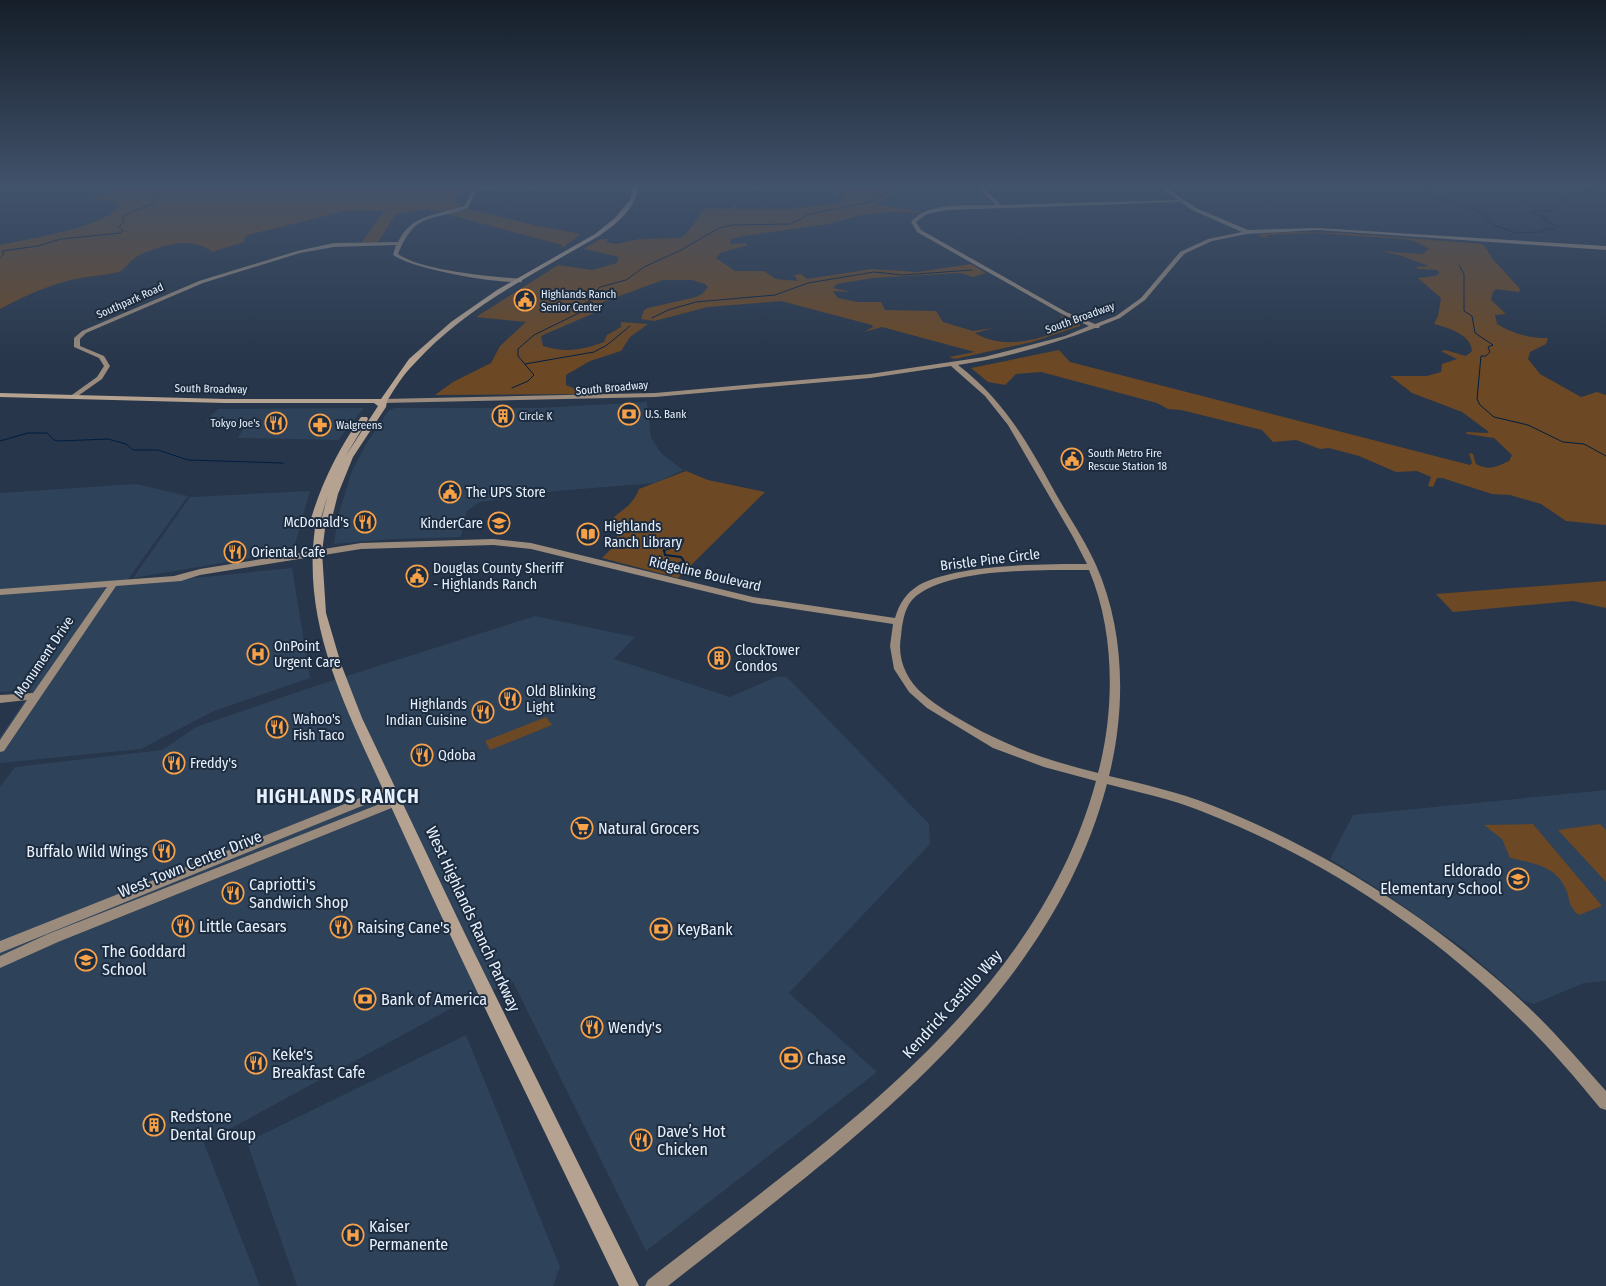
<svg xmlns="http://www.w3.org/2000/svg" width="1606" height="1286" font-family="'Fira Sans Condensed',sans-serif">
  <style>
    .built { fill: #2e4259 }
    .green { fill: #6c4824 }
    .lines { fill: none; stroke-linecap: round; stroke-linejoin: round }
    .stream-far1 { stroke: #001e42; stroke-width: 1 }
    .stream { stroke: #001e42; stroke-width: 2 }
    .secondary { fill: #9a8b7d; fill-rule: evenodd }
    .primary { fill: #b6a290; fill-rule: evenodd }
    .labels { text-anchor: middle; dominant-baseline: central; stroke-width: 4; stroke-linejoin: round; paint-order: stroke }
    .far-poi-label { font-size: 11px; fill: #e7f1fe; stroke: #1d2c3f; text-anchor: start }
    .far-street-label { font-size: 11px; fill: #e7f1fe; stroke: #1d2c3f }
    .poi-label { font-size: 14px; fill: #e7f1fe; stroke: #1d2c3f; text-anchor: start }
    .street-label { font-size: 14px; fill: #e7f1fe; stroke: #1d2c3f }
    .near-poi-label { font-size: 16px; fill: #e7f1fe; stroke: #1d2c3f; text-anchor: start }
    .near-street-label { font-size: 16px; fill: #e7f1fe; stroke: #1d2c3f }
    .district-label { font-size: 19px; font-weight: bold; letter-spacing: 1px; fill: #e7f1fe; stroke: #1d2c3f }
  </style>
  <rect width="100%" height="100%" fill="#27364a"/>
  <!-- built -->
  <path class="built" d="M938,184h30l7,2 18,18 -53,4 -18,4 -47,-7 30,-17 8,2z
    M647,402l4,36 10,15 22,17 -28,13 -99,8 -76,11 -13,9 -6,26 -68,2 -59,5 4,-28 14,-45 14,-27 23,-34 6,-2h142z
    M364,408l-26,32 -100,-2 8,-15 -40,-2 12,-12z
    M136,484l52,12 -64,89 168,-17 18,110 -96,33 -73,38 -141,14v-26l32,-47 -32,2v-199z
    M310,491l-17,60 -160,27 57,-81z
    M535,616l100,21 -21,22 116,38 46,-20h11l142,147 1,20 -141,149 88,79 -231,179 -133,-269 -57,24 -252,137 56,143h-260v-499l15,-20 147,-17 34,-23 119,-41z
    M1606,790v191l-22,2 -50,21 -10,-3 -61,-53 -80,-56 -53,-33 23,-44z
    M466,1035l94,232 -7,19h-256l-50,-144z"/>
  <!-- green -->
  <path class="green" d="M120,184h353l-3,8h-11l-5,11h10l-3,4 77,19 43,8 -19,14v-3l-134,-36 -32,5 -18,28h-16l22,-31h-39l-97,24 -4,3v4l-32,10c-18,-17 -56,-6 -76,5 -7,4 -10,12 -17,15 -15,4 -33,4 -48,8 -26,6 -48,17 -71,29v-64c27,-6 105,-17 119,-40l-11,-5h-17z
    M836,184h102l-25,6 -8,-2 -29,16 46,8 -3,1 -29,-1 -29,3 -33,9 -84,12 -13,3 -1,5 15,-1 3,2 -28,8 -4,5 19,13h29l12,8 22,2 -4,-6 7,-1 6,5 65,-10 46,3 53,-8 15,9 -13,4 -13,-4 -87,5 -36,6 -4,4 18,4 -18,-1 5,7 20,4h23l4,8 51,1 7,11 30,9 21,-3 -19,5c28,17 67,8 94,-8l-10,-10 21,9v2l-48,16 -77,17 -6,-2 26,-5 -93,-25 -18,5 9,-5 -1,-2 -91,-24 -73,6 -54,14 -13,-2 3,-9 4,-2 48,-11 6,-3 6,-7 -3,-3 -13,-4h-29l-60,22 -9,11 -53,23 2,10c23,7 39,4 61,-4l3,-7 14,-8v-5l27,2 -18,13 -9,14 -31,10 -24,14v10l22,9 -153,1 18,-13 38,-19 9,-17 26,-24 -50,-5 82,-52 34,5 25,-7 2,-6 -35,-8 16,-10h9l-3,3 10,2 23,-5 41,-1 7,-5 18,-25 27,1 2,-4h2l-1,4h54l50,-6 5,-3v-3l-17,-8 12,2 3,-3z
    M1291,232l54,1 138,11 9,14 28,31 -1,3 -23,-3 -3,3 -2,8 15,14 -11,1 2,9c16,10 32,14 51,14l-2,6 -16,8 -2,7 12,15 41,23 16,-5 9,3v130l-40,-4 -25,-17 -31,-9 -18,-1 -50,-16h-5l-4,9 -5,-1 3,-9 -14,-6 -21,1 -37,-16 -30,-8 -9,1 -24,-9 -23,2 -11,-12 -81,-20 -13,-1 -11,-6 -116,-31 -25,2 -11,11 -17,-3 -17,-14 88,-18 11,12 400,103 2,-2 -3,-10 4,1 3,10c13,7 20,3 33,-3l3,-6 -18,-17 -27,-4 -1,-2 21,1 2,-1 -27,-20 -50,-19 -22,-17h37l14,-4 1,-8 15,-5 -16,-8 4,-1 21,6 6,-5c-1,-17 -24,-23 -38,-27l4,-8 3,-18 -23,-20 17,-2 4,-2 -1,-4 -20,-1 -2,-2 13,-1 -30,-11 -19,-4 42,3 7,-5 -15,-8 -11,-2 -89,-6 -45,2 -5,3 -6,-4z
    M686,471l22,9 57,12 -87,86 -76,-20 11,-11 8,-21 -12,-2c9,-15 22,-14 30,-35z
    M1606,581v27l-33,-7 -120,11 -17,-18z
    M546,717l6,8 -62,25 -5,-9z
    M1533,824l69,82 -23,9c-9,-7 -9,-12 -12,-23 -9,-26 -34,-29 -57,-34l-8,-19 -18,-14z
    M1600,824l6,6v52l-48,-52z"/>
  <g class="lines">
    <!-- stream-far1 -->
    <path class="stream-far1" d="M1430,184l3,4 -7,6 45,14 15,9 7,8 21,7 -3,4
      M1559,204l15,-10 26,-5
      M1513,233l29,-1 1,-3h12l-1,-4 -14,-7h8l-18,-6 21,-1 7,-6
      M0,258l4,-4 -2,-3 36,-5 23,-7 59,-6 3,-2 -4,-4 4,-5v-6l31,-13 9,-14 12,-5
      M1459,265l5,9v37l8,5 3,17 18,12 -5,2 2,5 -4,4h-5l-4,43 3,6 14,12 34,8 35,17 21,2 22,12
      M652,318l16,-8 28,-8 79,-7 33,-12 66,-11 29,3 69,-5
      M525,364l69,-12 13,-7 23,-19
      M512,388l16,-7 6,-6 -16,-19v-7l16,-14 47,-23 4,-9 13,-7 -1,-6 3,-3 26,-7 18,-13 37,-17 38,-22 13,-3 58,-1 20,-10 60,-12 22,-12 18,-6
      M0,441l28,-8h19l7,7 5,1 49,-2 18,5 7,6h25l30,10 95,3
      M663,551l19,-6 2,-5"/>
    <!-- stream -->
    <path class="stream" d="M664,550l1,5 16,2 3,4 -17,9"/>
    <!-- secondary -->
    <path class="secondary" d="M476,184h4l-2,4 208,-3 73,3 53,-4 -53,6 -73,-3 -209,3 -9,18c-38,14 -52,3 -70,46 24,17 91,22 122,25l2,1v2c-25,2 -109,-13 -129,-27l3,-10 -62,2 -34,6 -97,30 -117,50 -6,6v7l24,10 6,10 -8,13 -27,19 -6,-1 28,-20 7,-11 -5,-8 -25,-11v-9l8,-7 117,-50 98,-30 37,-8 64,-1c14,-29 39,-26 66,-36z
      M971,184l11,2 19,19 177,-5 -22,-16h5l35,24 52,22 70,-2 288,18v4l-288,-20 -71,4 -35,7 -28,13 -39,46 -25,18 -20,8 -1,2h-4c-44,17 -91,30 -137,37 45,35 67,73 94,122 14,26 32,51 44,78 29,65 30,143 13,211 34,8 69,16 102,29 117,46 223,115 315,200 29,27 54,57 80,86v19l-6,-2c-26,-32 -53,-63 -83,-92 -89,-88 -199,-160 -316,-205 -30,-12 -63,-19 -94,-27 -59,224 -268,366 -439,502h-23l3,-6c173,-136 387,-274 448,-499l-52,-14 -51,-19 -66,-40 -18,-16 -15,-23 -4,-23 3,-22 -140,-21 -222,-54 -38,-4 -132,4 -161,26 -19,6 -65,5 -112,165 -4,1v-12l27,-40 -27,3v-8l33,-2 74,-106 -107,8v-6l174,-13 26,-7 161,-26 132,-4 38,4 222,54 142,21c4,-14 11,-25 24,-33 39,-21 123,-21 168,-21l-14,-27 -65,-112 -23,-29 -34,-30 -81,12 -215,19 -272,6 -4,-2 4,-2 272,-6 215,-19 114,-17 81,-21 24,-10 -27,-12 -145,-82 -6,-10c16,-21 60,-16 85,-17l-18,-17zM1181,202l11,8 50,22 -34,7 -28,13 -39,46 -25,18 -21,8 -29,-12 -145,-82 -5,-8 11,-8 21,-4zM1050,570h39c26,61 26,140 9,203 -45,-11 -87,-25 -128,-48 -16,-9 -33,-19 -47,-31 -17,-15 -26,-35 -22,-58 1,-11 3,-27 11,-36 27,-28 101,-29 138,-30z
      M390,786l4,1 2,3 -2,3 -394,160v-12z
      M395,798l4,1 2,3 -2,3 -341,137 -58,26v-12l48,-22z"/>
    <!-- primary -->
    <path class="primary" d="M634,184h4c-1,25 -21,39 -39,52 -64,37 -135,72 -185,128 -11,11 -19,24 -27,37l-1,6 -33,50 -15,37 -7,28 -6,7 -3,23 4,61 15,51 21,54 104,218 173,350h-20c-63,-131 -127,-261 -188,-392 -19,-42 -38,-83 -57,-124 -36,-79 -71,-153 -59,-242l-5,-6c11,-38 28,-72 51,-105h6l1,2 -23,38 33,-51 -4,-3h-149l-225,-6v-4l225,6h156l28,-40 42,-37 46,-32 98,-56 20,-16 15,-18zM328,494l-7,27 -1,1z"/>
  </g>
  <!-- sky -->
  <linearGradient id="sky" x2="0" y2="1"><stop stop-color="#151e29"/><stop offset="0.51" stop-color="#41526b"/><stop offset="1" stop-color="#41526b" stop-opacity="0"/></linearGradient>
  <rect width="1606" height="364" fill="url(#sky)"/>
  <!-- icons -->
  <defs>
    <g id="civic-ring" transform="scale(1.125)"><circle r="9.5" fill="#1d2c3f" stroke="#f7a149" stroke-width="1.5"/><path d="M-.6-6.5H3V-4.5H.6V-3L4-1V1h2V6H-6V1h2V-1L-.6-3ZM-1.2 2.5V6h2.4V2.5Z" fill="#f7a149"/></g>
    <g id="bank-ring" transform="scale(1.125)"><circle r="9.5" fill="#1d2c3f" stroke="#f7a149" stroke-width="1.5"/><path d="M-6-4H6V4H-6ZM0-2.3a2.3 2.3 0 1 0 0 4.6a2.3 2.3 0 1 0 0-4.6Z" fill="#f7a149"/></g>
    <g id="building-ring" transform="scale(1.125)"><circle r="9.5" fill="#1d2c3f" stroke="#f7a149" stroke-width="1.5"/><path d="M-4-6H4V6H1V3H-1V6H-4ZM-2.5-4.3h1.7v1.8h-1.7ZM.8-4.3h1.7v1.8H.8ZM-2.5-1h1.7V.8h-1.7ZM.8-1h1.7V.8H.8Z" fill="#f7a149"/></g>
    <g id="restaurant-ring" transform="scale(1.125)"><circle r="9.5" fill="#1d2c3f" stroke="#f7a149" stroke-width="1.5"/><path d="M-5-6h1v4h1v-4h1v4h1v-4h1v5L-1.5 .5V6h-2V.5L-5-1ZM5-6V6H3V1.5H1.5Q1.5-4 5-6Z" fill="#f7a149"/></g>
    <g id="pharmacy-ring" transform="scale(1.125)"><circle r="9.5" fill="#1d2c3f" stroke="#f7a149" stroke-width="1.5"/><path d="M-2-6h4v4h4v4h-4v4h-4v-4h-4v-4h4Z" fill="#f7a149"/></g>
    <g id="school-ring" transform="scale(1.125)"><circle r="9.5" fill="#1d2c3f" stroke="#f7a149" stroke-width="1.5"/><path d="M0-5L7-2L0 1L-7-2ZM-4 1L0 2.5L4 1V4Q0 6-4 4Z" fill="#f7a149"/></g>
    <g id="library-ring" transform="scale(1.125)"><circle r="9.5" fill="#1d2c3f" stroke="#f7a149" stroke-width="1.5"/><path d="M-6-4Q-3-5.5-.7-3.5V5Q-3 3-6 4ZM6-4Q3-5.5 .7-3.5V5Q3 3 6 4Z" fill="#f7a149"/></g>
    <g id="hospital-ring" transform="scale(1.125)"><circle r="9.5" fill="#1d2c3f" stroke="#f7a149" stroke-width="1.5"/><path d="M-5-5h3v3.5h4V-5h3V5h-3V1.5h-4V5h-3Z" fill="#f7a149"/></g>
    <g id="supermarket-ring" transform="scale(1.125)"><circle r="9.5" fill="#1d2c3f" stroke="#f7a149" stroke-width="1.5"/><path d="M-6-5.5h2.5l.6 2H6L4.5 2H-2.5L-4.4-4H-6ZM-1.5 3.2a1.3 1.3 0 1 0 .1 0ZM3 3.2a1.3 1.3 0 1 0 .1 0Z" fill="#f7a149"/></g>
  </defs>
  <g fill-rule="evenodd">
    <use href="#civic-ring" x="525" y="300"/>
    <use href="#bank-ring" x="629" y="414"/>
    <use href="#building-ring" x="503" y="416"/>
    <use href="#restaurant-ring" x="276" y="423"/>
    <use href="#pharmacy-ring" x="320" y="425"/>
    <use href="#civic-ring" x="1072" y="459"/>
    <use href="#civic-ring" x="450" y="492"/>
    <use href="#restaurant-ring" x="365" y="522"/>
    <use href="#school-ring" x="499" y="523"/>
    <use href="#library-ring" x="588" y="534"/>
    <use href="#restaurant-ring" x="235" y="552"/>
    <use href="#civic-ring" x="417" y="576"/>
    <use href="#hospital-ring" x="258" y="654"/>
    <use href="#building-ring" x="719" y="658"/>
    <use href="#restaurant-ring" x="510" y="699"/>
    <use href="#restaurant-ring" x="483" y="712"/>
    <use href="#restaurant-ring" x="277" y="727"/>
    <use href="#restaurant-ring" x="422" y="755"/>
    <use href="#restaurant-ring" x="174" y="763"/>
    <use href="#supermarket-ring" x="582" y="828"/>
    <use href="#restaurant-ring" x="164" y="851"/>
    <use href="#school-ring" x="1518" y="879"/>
    <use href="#restaurant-ring" x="233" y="893"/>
    <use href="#restaurant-ring" x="183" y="926"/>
    <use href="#restaurant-ring" x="341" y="927"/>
    <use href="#bank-ring" x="661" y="929"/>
    <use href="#school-ring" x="86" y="960"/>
    <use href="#bank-ring" x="365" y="999"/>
    <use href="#restaurant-ring" x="592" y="1027"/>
    <use href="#bank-ring" x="791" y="1058"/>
    <use href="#restaurant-ring" x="256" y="1063"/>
    <use href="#building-ring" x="154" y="1125"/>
    <use href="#restaurant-ring" x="641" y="1140"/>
    <use href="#hospital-ring" x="353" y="1235"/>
  </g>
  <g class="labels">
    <!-- far-poi labels -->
    <g class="far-poi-label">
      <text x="541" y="294">Highlands Ranch<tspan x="541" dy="13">Senior Center</tspan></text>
      <text x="645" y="414">U.S. Bank</text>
      <text x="519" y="416">Circle K</text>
      <text x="260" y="423" text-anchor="end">Tokyo Joe's</text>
      <text x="336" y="425">Walgreens</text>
      <text x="1088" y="453">South Metro Fire<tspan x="1088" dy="13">Rescue Station 18</tspan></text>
    </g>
    <!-- far-street labels -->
    <g class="far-street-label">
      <text transform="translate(130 301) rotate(-24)">Southpark Road</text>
      <text transform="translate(1080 318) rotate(-20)">South Broadway</text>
      <text transform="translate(612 388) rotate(-5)">South Broadway</text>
      <text transform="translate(211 389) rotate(1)">South Broadway</text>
    </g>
    <!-- poi labels -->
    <g class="poi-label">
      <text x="466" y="492">The UPS Store</text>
      <text x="349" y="522" text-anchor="end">McDonald's</text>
      <text x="483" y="523" text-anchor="end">KinderCare</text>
      <text x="604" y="526">Highlands<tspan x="604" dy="16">Ranch Library</tspan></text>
      <text x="251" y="552">Oriental Cafe</text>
      <text x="433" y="568">Douglas County Sheriff<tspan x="433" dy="16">- Highlands Ranch</tspan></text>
      <text x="274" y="646">OnPoint<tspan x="274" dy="16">Urgent Care</tspan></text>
      <text x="735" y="650">ClockTower<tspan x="735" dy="16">Condos</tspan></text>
      <text x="526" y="691">Old Blinking<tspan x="526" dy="16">Light</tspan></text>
      <text x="467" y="704" text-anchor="end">Highlands<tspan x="467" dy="16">Indian Cuisine</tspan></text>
      <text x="293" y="719">Wahoo's<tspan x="293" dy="16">Fish Taco</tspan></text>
      <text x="438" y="755">Qdoba</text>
      <text x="190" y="763">Freddy's</text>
    </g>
    <!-- street labels -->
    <g class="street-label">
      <text transform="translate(990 560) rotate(-7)">Bristle Pine Circle</text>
      <text transform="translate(705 574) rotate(13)">Ridgeline Boulevard</text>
      <text transform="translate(44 657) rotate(-56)">Monument Drive</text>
    </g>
    <!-- near-poi labels -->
    <g class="near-poi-label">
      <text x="598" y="828">Natural Grocers</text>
      <text x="148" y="851" text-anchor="end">Buffalo Wild Wings</text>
      <text x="1502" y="870" text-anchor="end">Eldorado<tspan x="1502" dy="18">Elementary School</tspan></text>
      <text x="249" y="884">Capriotti's<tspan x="249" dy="18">Sandwich Shop</tspan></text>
      <text x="199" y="926">Little Caesars</text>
      <text x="357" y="927">Raising Cane's</text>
      <text x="677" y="929">KeyBank</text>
      <text x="102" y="951">The Goddard<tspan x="102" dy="18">School</tspan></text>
      <text x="381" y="999">Bank of America</text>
      <text x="608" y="1027">Wendy's</text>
      <text x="272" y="1054">Keke's<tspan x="272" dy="18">Breakfast Cafe</tspan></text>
      <text x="807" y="1058">Chase</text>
      <text x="170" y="1116">Redstone<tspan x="170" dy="18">Dental Group</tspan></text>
      <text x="657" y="1131">Dave’s Hot<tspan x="657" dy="18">Chicken</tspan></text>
      <text x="369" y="1226">Kaiser<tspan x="369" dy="18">Permanente</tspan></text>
    </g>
    <!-- near-street labels -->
    <g class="near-street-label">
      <text transform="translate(190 864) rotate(-22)">West Town Center Drive</text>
      <text transform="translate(473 919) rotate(65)">West Highlands Ranch Parkway</text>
      <text transform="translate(952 1004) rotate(-48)">Kendrick Castillo Way</text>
    </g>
    <!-- district labels -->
    <g class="district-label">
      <text x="338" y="796">HIGHLANDS RANCH</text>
    </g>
  </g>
</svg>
